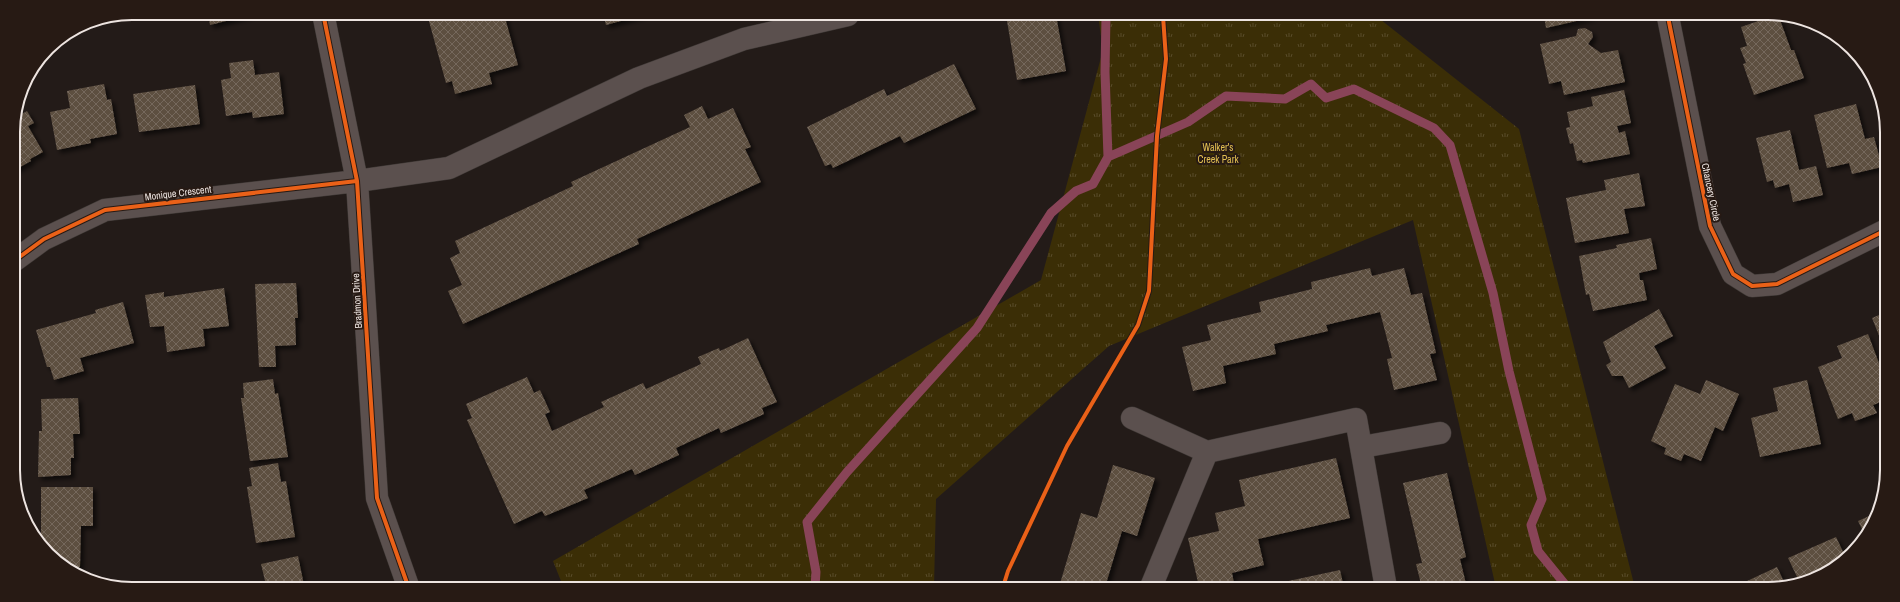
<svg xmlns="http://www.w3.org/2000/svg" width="1900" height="602" font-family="'Archivo Narrow',sans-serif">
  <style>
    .grass { fill: url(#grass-tufts) }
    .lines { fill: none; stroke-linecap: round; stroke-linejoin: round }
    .stream { stroke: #894458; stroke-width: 9 }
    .building { fill: url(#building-cross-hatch); filter: url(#shadow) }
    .minor-casing { stroke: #3e3835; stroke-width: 23 }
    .minor { stroke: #5b504e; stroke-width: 22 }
    .cycleway-casing { stroke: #271a14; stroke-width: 6 }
    .cycleway { stroke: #ea6118; stroke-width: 4 }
    .labels { text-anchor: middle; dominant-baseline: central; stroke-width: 4; stroke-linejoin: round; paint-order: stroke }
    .park-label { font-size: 10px; fill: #e2bf52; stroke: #271a14 }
    .street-label { font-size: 10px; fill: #ede4e0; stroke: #271a14 }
    .rim { fill: none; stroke: #ede4e0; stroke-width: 2 }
  </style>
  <defs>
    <pattern id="grass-tufts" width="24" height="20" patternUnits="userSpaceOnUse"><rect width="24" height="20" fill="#3b2e06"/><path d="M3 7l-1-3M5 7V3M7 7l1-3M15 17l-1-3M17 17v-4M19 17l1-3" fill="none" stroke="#584c2a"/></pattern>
    <pattern id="building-cross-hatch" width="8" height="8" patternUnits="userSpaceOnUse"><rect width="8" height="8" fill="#5d4f41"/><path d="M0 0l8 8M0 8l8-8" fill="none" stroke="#75685c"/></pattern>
    <filter id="shadow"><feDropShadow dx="3.5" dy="3.5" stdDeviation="2" flood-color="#0009"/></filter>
  </defs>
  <rect width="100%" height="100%" fill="#231b18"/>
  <!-- grass -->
  <path class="grass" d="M1098,15l278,1 143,113 116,459h-139l-83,-368 -304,126 -173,153 -2,88 -371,-1 -10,-25 488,-281 62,-230z"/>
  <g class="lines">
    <!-- stream -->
    <path class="stream" d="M1108,157l80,-35 38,-26 59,3 26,-15 15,14 28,-9 80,39 16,17 43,148 16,78 33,128 -11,26 7,26 30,37
      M815,587l1,-15 -9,-50 40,-50 130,-144 74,-115 25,-22 17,-7 15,-27 -3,-85 1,-57"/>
  </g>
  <!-- building -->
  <path class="building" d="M208,13h42v2l-40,10z
    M427,14h77l14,51 -29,8 3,11 -37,10 -3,-13 -6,2z
    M603,14h40v1l-37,10z
    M1006,15h50l10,56 -49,9z
    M1544,16l50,1 -48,11z
    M1770,17h9l12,33h3l10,28 -50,17 -11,-31 3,-1 -6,-15 7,-2 -6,-19z
    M1585,28l7,4 1,5 -5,7 13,9 17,-3 7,32 -61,13 -3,-14 -12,3 -9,-40 36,-8 2,-7z
    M253,60l2,15 24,-3 5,42 -31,4 -1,-6 -26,4 -5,-36 10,-2 -2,-15z
    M954,64l22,45 -72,34 -4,-7 -67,32 -2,-4 -6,2 -18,-39 77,-38 3,7z
    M104,84l3,16 4,-1 6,35 -27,5 1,4 -34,7 -7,-38 20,-4 -3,-17z
    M195,85l5,39 -61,8 -6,-38z
    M1624,90l7,33 -14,3 2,7 6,-2 5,23 -47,9 -1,-3 -5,1 -4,-18 -3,1 -4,-16 4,-1 -3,-15 26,-6 -2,-9z
    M1856,104l9,35 9,-2 8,30 -30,7 -3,-11 -22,5 -13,-53z
    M702,106l6,13 25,-11 18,39 -6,2 16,33 -124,57 2,5 -176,80 -15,-33 14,-6 -12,-27 10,-5 -5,-12 118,-55 -2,-4 119,-55 -6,-12z
    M27,111l7,12 -6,3 15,26 -13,7 1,2 -18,10v-41l3,-1 -3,-5 2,-6z
    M1885,126v14h-1l-3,-13z
    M1790,130l9,40 17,-4 7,29 -30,7 -4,-18 -14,4 -2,-8 -6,2 -11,-44z
    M1639,173l6,33 -21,3 5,24 -54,10 -9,-45 40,-8 -2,-10z
    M1651,238l6,31 -18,4 1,7h3l4,20 -54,11 -4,-17 -3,1 -7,-39 38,-8 -1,-3z
    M1370,268l2,8 32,-8 7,27 11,-2 14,60 -6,1 7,26 -43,10 -7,-31 5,-1 -12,-46 -54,13 2,6 -54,13 2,10 -53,12 3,17 -33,8 -11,-44 29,-7 -4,-15 54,-13 -2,-10 53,-13 -1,-7z
    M296,283l2,35h-3l1,27 -21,1 1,21h-17l-4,-83z
    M224,288l5,38 -26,3 2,17 -38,6 -3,-26 -14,1 -5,-32 19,-3v5z
    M123,302l11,41 -54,15 4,13 -30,9 -4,-13h-3l-11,-37 60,-17 -1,-3z
    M1659,309l14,27 -19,10 12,22 -37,20 -6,-12h-11l-6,-11 5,-3 -8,-20z
    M1884,313v35l-12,-30z
    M1868,334l15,40v27l-10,4 4,8 -22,8 -3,-8 -14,6 -20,-52 24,-9 -5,-12z
    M748,338l29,64 -15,6 2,6 -43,19 -2,-5 -43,20 3,7 -44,20 -3,-6 -48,21 4,8 -43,18 -3,-5 -28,13 -47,-104 5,-2 -6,-14 61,-27 7,16 6,-3 10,22 -5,2 7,17 52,-24 -3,-5 42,-19 3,6 55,-25 -3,-7 21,-9 1,3z
    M273,379l2,15 3,-1 10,64 -38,4 -9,-63h3l-1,-15z
    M1706,380l33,14 -16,37 -8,-4 -14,34 -17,-7 -3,7 -17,-7 2,-6 -15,-7 24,-57 25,10z
    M1807,380l14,64 -61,13 -9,-39 27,-7 -5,-23z
    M78,398l2,36h-7l1,24h-3v17l-33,2 1,-46h3l-1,-32z
    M1336,458l14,60 -92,21 6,26 -32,8 3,15 -36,-1 -11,-49 31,-7 -4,-18 30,-7 -6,-26z
    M278,463l3,19 5,-1 9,56 -39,6 -9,-56 5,-1 -3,-18z
    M1113,465l42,13 -18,58 -15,-5 -17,56h-46l22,-74 16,5z
    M1447,473l19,84 -6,2 7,29h-45l-6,-24 6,-1 -19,-80z
    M41,487h52v39h-12l-1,41h-14l-23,-19 -2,-3z
    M1878,512l-11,24 -1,1 -8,-16z
    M1836,537l10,21 -6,6 -27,16 -13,3 -12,-25z
    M298,556l6,29h-38l-5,-21z
    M1777,567l9,19 -11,3h-45z
    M1340,570l4,18h-64l-1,-5z"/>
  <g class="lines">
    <!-- minor casing -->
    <g class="minor-casing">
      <path id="minor" d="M323,13l34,168 20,317 31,88
        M1668,17l42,209 23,48 19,12 25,-2 107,-53
        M14,261l30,-22 61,-29 252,-29 92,-13 190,-90 105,-39 104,-24
        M1132,418l75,34
        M1362,447l78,-14
        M1151,587l56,-135 149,-33 30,169"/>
    </g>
    <!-- minor -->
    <use href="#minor" class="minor"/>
    <!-- cycleway casing -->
    <g class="cycleway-casing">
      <path id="cycleway" d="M323,13l34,168 20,317 31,88
        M1668,17l42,209 23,48 19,12 25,-2 107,-53
        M14,261l30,-22 61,-29 252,-29
        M1003,587l5,-16 59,-125 71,-121 11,-34 8,-155 9,-77 -3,-43"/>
    </g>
    <!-- cycleway -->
    <use href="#cycleway" class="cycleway"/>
  </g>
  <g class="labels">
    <!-- park labels -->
    <g class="park-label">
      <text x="1218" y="147">Walker's<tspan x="1218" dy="12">Creek Park</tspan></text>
    </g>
    <!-- street labels -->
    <g class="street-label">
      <text transform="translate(1711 192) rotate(78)">Chancery Circle</text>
      <text transform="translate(178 193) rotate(-7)">Monique Crescent</text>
      <text transform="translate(357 301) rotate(-93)">Bradmon Drive</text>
    </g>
  </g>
  <!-- crop -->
  <path d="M0 0H1900V602H0ZM132 20H1768A112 112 0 0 1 1880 132V470A112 112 0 0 1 1768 582H132A112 112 0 0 1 20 470V132A112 112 0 0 1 132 20Z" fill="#271a14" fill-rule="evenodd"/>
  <path class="rim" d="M132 20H1768A112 112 0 0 1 1880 132V470A112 112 0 0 1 1768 582H132A112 112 0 0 1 20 470V132A112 112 0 0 1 132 20Z"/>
</svg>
